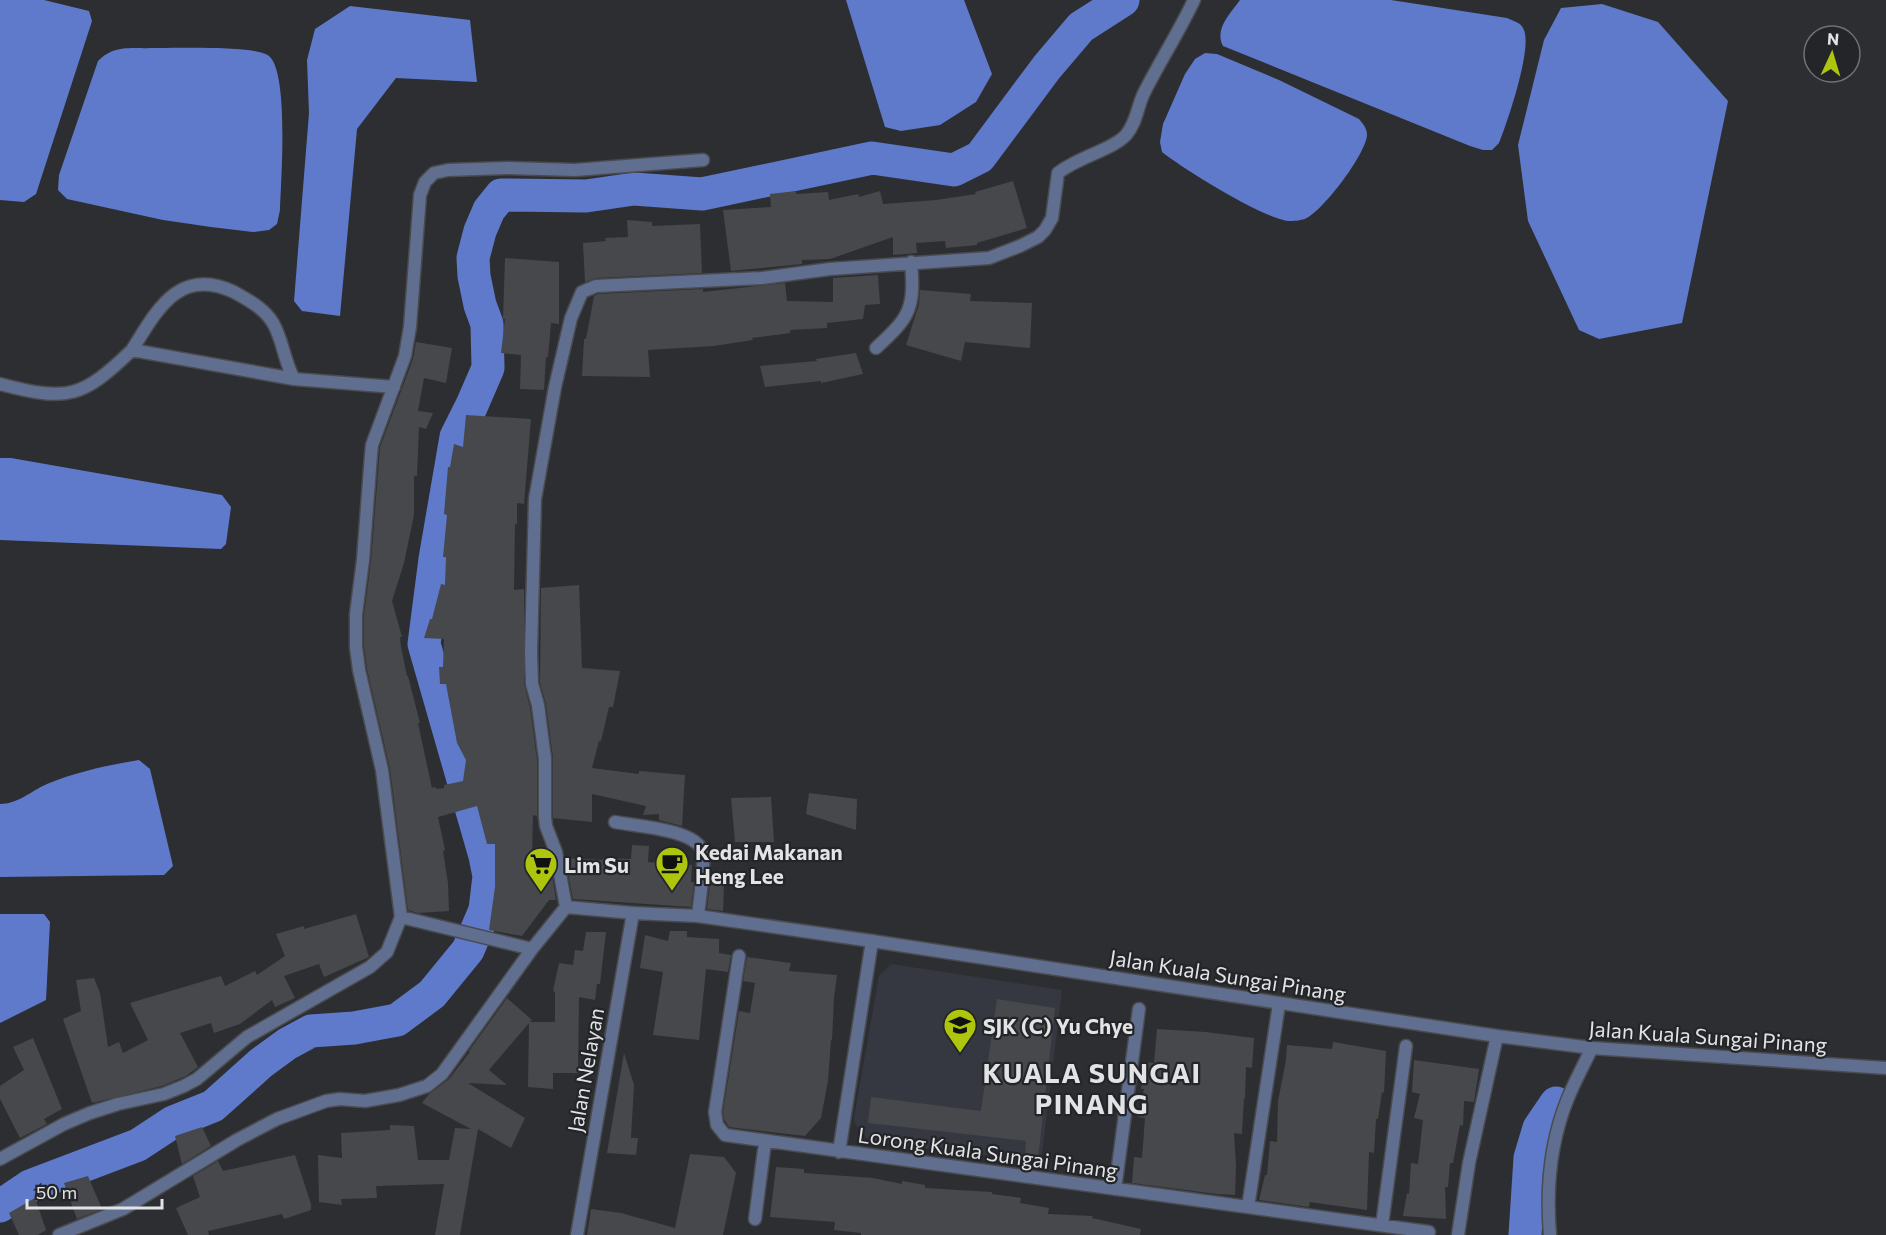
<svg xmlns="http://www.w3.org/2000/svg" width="1886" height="1235" font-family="Commissioner,sans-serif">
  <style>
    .built { fill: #353841 }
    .water { fill: #5f7aca }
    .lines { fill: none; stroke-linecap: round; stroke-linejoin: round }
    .river { stroke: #5f7aca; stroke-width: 33 }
    .building { fill: #46484c }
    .minor-casing { stroke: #4a4b4f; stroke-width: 15 }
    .tertiary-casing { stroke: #4a4b4f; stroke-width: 15 }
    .minor { stroke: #606e90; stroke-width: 12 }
    .tertiary { stroke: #606e90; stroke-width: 12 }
    .labels { text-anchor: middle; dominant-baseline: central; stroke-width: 4.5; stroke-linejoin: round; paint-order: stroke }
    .poi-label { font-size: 21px; font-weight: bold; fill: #e2e3e5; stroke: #232528; text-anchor: start }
    .street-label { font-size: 21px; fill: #e2e3e5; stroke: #232528 }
    .district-label { font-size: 27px; font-weight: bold; letter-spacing: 1.5px; fill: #e2e3e5; stroke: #232528 }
  </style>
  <rect width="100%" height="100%" fill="#2d2e32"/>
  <!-- built -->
  <path class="built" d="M891,964l171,26 -21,172 -172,-21 -14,-17 -1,-7 25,-141z"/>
  <!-- water -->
  <path class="water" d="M0,0h44l45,11 3,10 -56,173 -12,8 -24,-2z
    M846,0h118l28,74 -16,28 -36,23 -39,6 -16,-4z
    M1240,0h151l116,18c6,3 13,4 16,10 11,17 -16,95 -24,115l-7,7h-9l-13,-4 -247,-100c-9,-17 7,-32 17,-46z
    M1602,4l56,18 70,79 -46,222 -83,16 -20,-9 -51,-109 -10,-76 26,-105 17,-32z
    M350,6l120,14 7,62 -81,-4 -39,51 -17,187 -38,-5 -8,-10 15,-188 -2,-53 8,-31z
    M137,48c23,1 118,-4 132,8 20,16 12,126 11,154l-3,14 -8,6 -16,2 -42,-5 -48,-7 -96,-21 -9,-9 1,-15 39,-114c12,-12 23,-13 39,-13z
    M1205,53l12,1 62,26 80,39c4,5 8,9 8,16 -1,19 -44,76 -62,84 -3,1 -10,2 -14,2 -23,1 -109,-53 -129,-69l-2,-10 3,-18 22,-50 10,-15z
    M0,458h11l211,37 9,12 -5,37 -5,5 -221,-9z
    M139,760l11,9 23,97 -9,9 -164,2v-73c18,0 31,-13 47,-20 29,-12 61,-19 92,-24z
    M0,914h44l6,8 -4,78 -46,23z"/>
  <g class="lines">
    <!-- river -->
    <path class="river" d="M0,1206l30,-20 108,-41 35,-23 40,-16 48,-43 26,-19 24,-13 43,-3 43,-8 35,-26 36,-44 17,-40 4,-34 -4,-20 -61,-212 11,-85 21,-122 16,-32 16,-37 -1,-44 -7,-19 -6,-29 -1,-18 7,-27 9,-21 12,-15 85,1 48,-7 68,5 170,-36 82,12 26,-13 67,-90 34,-40 42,-27
      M1525,1235l5,-77 9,-30 17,-25"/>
  </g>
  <!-- building -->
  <path class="building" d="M1013,181l14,47 -50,15v2l-31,3 -1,-7 -29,2 1,10 -24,2v-18l-63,22 -28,1v4l-71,7 -8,-61 48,-3 -1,-13 26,-3v3l32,-2 1,8 29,-6 1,3 21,-6 3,13 53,-4 40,-6 -1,-2z
    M627,220l25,2v4l48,-2 2,49 -106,5 -11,4 -2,-39 23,-2 -1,-3 23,-1z
    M505,258l54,4v62l-8,-1 -3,34h-2l-2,33 -24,-1 1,-34 -20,-2 4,-34h-2z
    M878,275l2,29 -15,1 -2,14 -36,4v5l-37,2v3l-38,5 1,2 -39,6 -66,4 2,27 -68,-1 2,-37h2l8,-43 4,-2 105,-5v3l82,-9 2,18 46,1v-24z
    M920,290l51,4 -1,7 62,2 -2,45 -65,-6 -4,19 -55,-16 13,-41z
    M416,342l36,6 -6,35 -22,-5 -6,33 15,2 -7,16 -7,-2 -2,49h-3v39l-10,48 -12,38 10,36h-2l1,10 6,29h1l12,47h-2l14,65 4,-1v2l8,-1v-3l19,-4 3,-21 -9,-17 -11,-59h-6l-1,-17h4l1,-28 -20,-1 6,-19h2l9,-35 4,1 1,-28h-3l4,-42 -3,-1 4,-47h2l4,-23 9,3 3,-32 65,4 -7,85 -7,-1v21h-2l-1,66 10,-1v95l6,23 7,53v56l-4,-1 -1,40 11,-1 1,3h5l7,43h-7l-27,36 -33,-6 6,-43v-43h-8l-10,-38 -39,11 7,33 -2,1 5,32 1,28 -31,2 -10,-3 -18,-141 -23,-100 -3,-23v-31l7,-54 9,-114 33,-88z
    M856,353l7,21 -42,9v-2l-56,6 -5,-21 57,-5 -1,-2z
    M579,585l3,83 38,3 -7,36h-4l-8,34h-2l-7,27 47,6v-3l46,4 -3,51 -23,-6v-6l-16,1 3,-9 -54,-12v28l-39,-4v-60l-7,-54 -6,-21 1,-95z
    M809,793l48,6 -1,31 -50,-16z
    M771,797l3,45h-39l-4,-44z
    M632,845l17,1 -1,16 44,3 -1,17h3l-3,25 -118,-8 -8,-41 38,2v-2l28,1z
    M710,883h14l-1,28 -16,-2z
    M356,914l13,43 -45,20 -5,-13 -35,12 11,22 -20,9 -3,-7 -32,24 -26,9 -3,-10 -31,10 18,34 -12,9 -24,10 -70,17 -29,-84 18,-8 -5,-31 18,-2 6,15 8,54 11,-5 4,11 25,-13 -18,-37 91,-27 4,10 30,-15 2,4 28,-19 -9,-22 28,-8v3z
    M670,931h17v6l32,2v14l12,2 -3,17 -22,-3 -7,71 -46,-5 10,-63 -23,-4 5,-33 23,6z
    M586,932h20l-6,52h-3l-2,16 -16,-3 -1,76h-25v16l-25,-2 1,-64 -40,47 18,15 -39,-2 57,35 -14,30 -33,-19 -18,106h-25l9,-51 -68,2 1,12 -36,1 1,6 -23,-3 -1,-47 24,3 -1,-25 49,-3v-5l24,1 4,34h31l6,-32 16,1 -49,-26 7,-9 20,-15 21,-27 -1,-1 38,-53 25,22 -2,2h25v-30l-2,-1 6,-28 14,2 2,-15 8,1z
    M747,957l44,6 -2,8 48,4 -3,23 -2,42h-1l-3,41 -7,37 -16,18 -76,-9 -5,-8 -1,-7 16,-101 11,2 5,-30 -12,-2z
    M997,999l58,9 -17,151 -13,-2 1,-16 -158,-18 3,-26 110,14z
    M1157,1029l49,3 48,6 -2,30 -6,-1 -1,32 -1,-1 -2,36 -8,-1 2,33 -1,29 -18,-1 -85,-11 2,-26 8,1 3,-40 -7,-1 6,-28h-3l5,-27 8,1z
    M33,1038l29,71 -18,10 3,5 -27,14 -20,-39v-13l24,-16 -11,-23z
    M1333,1042l53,9 -2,42 -2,-1 -4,27h-2l-2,34 -5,-1 -2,58 -57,-8 -1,5 -50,-7 6,-25h2l3,-34 7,1 1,-41 8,-41 1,-15 45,4z
    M624,1053l10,32 -3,53h7l-2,17 -29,-2z
    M1414,1060l65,9 -5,33 -10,-1 -1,25 -3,-1 -7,38h-3l-2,24h-3l1,32 -43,-3 4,-23 2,1 2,-31 7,1 5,-44 -9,-2 6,-24 -8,-2z
    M202,1127l9,19 -29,18 -7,-28z
    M690,1154l34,3 12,16 -13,62h-136l4,-26 30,4 54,15z
    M295,1155l16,49v6l-27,9 -2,-5 -74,17 1,4h-21l-12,-27 24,-11 -7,-21 25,-15 5,10z
    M776,1167l28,2v4l69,5 29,6v-3l23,4v3l67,4v2l29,4 -1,5 29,5 -1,6 45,2 -1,2 49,11 -1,6h-279v-2l-27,-3 1,-8 -65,-5z
    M88,1176l14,33 -25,10 -13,-36z
    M35,1198l11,32 -8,5h-19l-10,-22z"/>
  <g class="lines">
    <!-- minor casing -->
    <g class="minor-casing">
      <path id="minor" d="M876,348c34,-31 39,-39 35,-86
        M132,350c25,-40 47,-84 102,-58 14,8 30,16 39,31 10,17 11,38 21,56
        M0,384c68,18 82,14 132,-34l162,29 100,8
        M615,822c20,4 78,7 87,28 4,11 -3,53 -4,66
        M566,907l67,6
        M401,917l-19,-147 -23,-100 -3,-23v-33l7,-54 8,-105 1,-10 33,-89 5,-29 10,-132 5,-13 9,-9 14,-3 59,-2 68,2 128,-10
        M739,956l-24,156 2,13 8,10 704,97
        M839,1152l33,-211
        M0,1159l64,-35 26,-11 28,-9 46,-10 20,-8 13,-7 50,-42 123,-70 17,-15 14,-35 131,32
        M1115,1189l24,-180
        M1248,1207l31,-203
        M755,1219l10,-77
        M1382,1225l24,-179
        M59,1235l64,-26 114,-69 40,-21 49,-18 14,-2 25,2 34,-6 28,-9 15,-12 90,-125 34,-42 -10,-55 -10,-26 -1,-9v-58l-7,-54 -6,-21 -1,-32 4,-153 20,-112 16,-69 11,-26 14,-6 166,-8 68,-9 159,-11 31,-12 18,-9 7,-7 7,-12 6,-45c20,-16 54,-23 68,-38 11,-13 11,-28 18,-42 16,-32 35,-61 50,-93
        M1458,1235l11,-72 28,-127
        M1550,1235c-4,-47 0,-93 18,-137 7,-17 16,-34 24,-50"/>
    </g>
    <!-- tertiary casing -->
    <g class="tertiary-casing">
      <path id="tertiary" d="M577,1235l56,-322 65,3 174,25 625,95 95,12 294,20"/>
    </g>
    <!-- minor -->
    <use href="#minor" class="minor"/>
    <!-- tertiary -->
    <use href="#tertiary" class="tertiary"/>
  </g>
  <!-- icons -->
  <defs>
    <g id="cafe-pin" transform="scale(1.725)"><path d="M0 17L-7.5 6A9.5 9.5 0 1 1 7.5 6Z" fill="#adc60d" stroke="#232528"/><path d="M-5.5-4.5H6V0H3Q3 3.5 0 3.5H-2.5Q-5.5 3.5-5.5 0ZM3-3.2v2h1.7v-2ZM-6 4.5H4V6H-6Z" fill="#111"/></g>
    <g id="supermarket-pin" transform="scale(1.725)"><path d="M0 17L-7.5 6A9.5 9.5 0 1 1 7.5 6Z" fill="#adc60d" stroke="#232528"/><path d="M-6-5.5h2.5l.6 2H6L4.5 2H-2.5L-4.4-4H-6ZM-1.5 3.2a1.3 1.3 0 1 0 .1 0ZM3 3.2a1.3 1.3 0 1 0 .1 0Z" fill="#111"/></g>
    <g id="school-pin" transform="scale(1.725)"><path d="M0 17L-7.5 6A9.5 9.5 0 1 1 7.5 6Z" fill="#adc60d" stroke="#232528"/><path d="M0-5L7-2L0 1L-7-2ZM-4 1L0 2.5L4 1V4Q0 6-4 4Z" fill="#111"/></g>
  </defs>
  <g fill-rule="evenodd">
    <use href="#cafe-pin" x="672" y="863"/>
    <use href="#supermarket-pin" x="541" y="864"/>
    <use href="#school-pin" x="960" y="1025"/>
  </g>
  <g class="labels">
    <!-- poi labels -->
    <g class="poi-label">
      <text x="695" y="851">Kedai Makanan<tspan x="695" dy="24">Heng Lee</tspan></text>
      <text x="564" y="864">Lim Su</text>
      <text x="983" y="1025">SJK (C) Yu Chye</text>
    </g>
    <!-- street labels -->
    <g class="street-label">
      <text transform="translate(1228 975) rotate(9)">Jalan Kuala Sungai Pinang</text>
      <text transform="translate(1708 1036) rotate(4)">Jalan Kuala Sungai Pinang</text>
      <text transform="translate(585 1070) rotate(-80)">Jalan Nelayan</text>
      <text transform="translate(988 1152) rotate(8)">Lorong Kuala Sungai Pinang</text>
    </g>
    <!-- district labels -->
    <g class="district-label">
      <text x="1092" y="1072">KUALA SUNGAI<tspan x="1092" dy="31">PINANG</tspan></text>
    </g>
  </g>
  <!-- north arrow -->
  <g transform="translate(1832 54) rotate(4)"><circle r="28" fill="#232528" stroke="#6f7174" stroke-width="1.5"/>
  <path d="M0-4.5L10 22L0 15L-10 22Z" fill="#adc60d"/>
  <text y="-9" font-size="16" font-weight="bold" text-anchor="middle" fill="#e2e3e5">N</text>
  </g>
  <!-- scale -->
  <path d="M27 1199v9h135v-9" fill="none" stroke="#e2e3e5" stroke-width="3"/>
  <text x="36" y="1199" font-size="18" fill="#e2e3e5" stroke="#232528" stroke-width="4.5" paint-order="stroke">50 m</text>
</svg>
